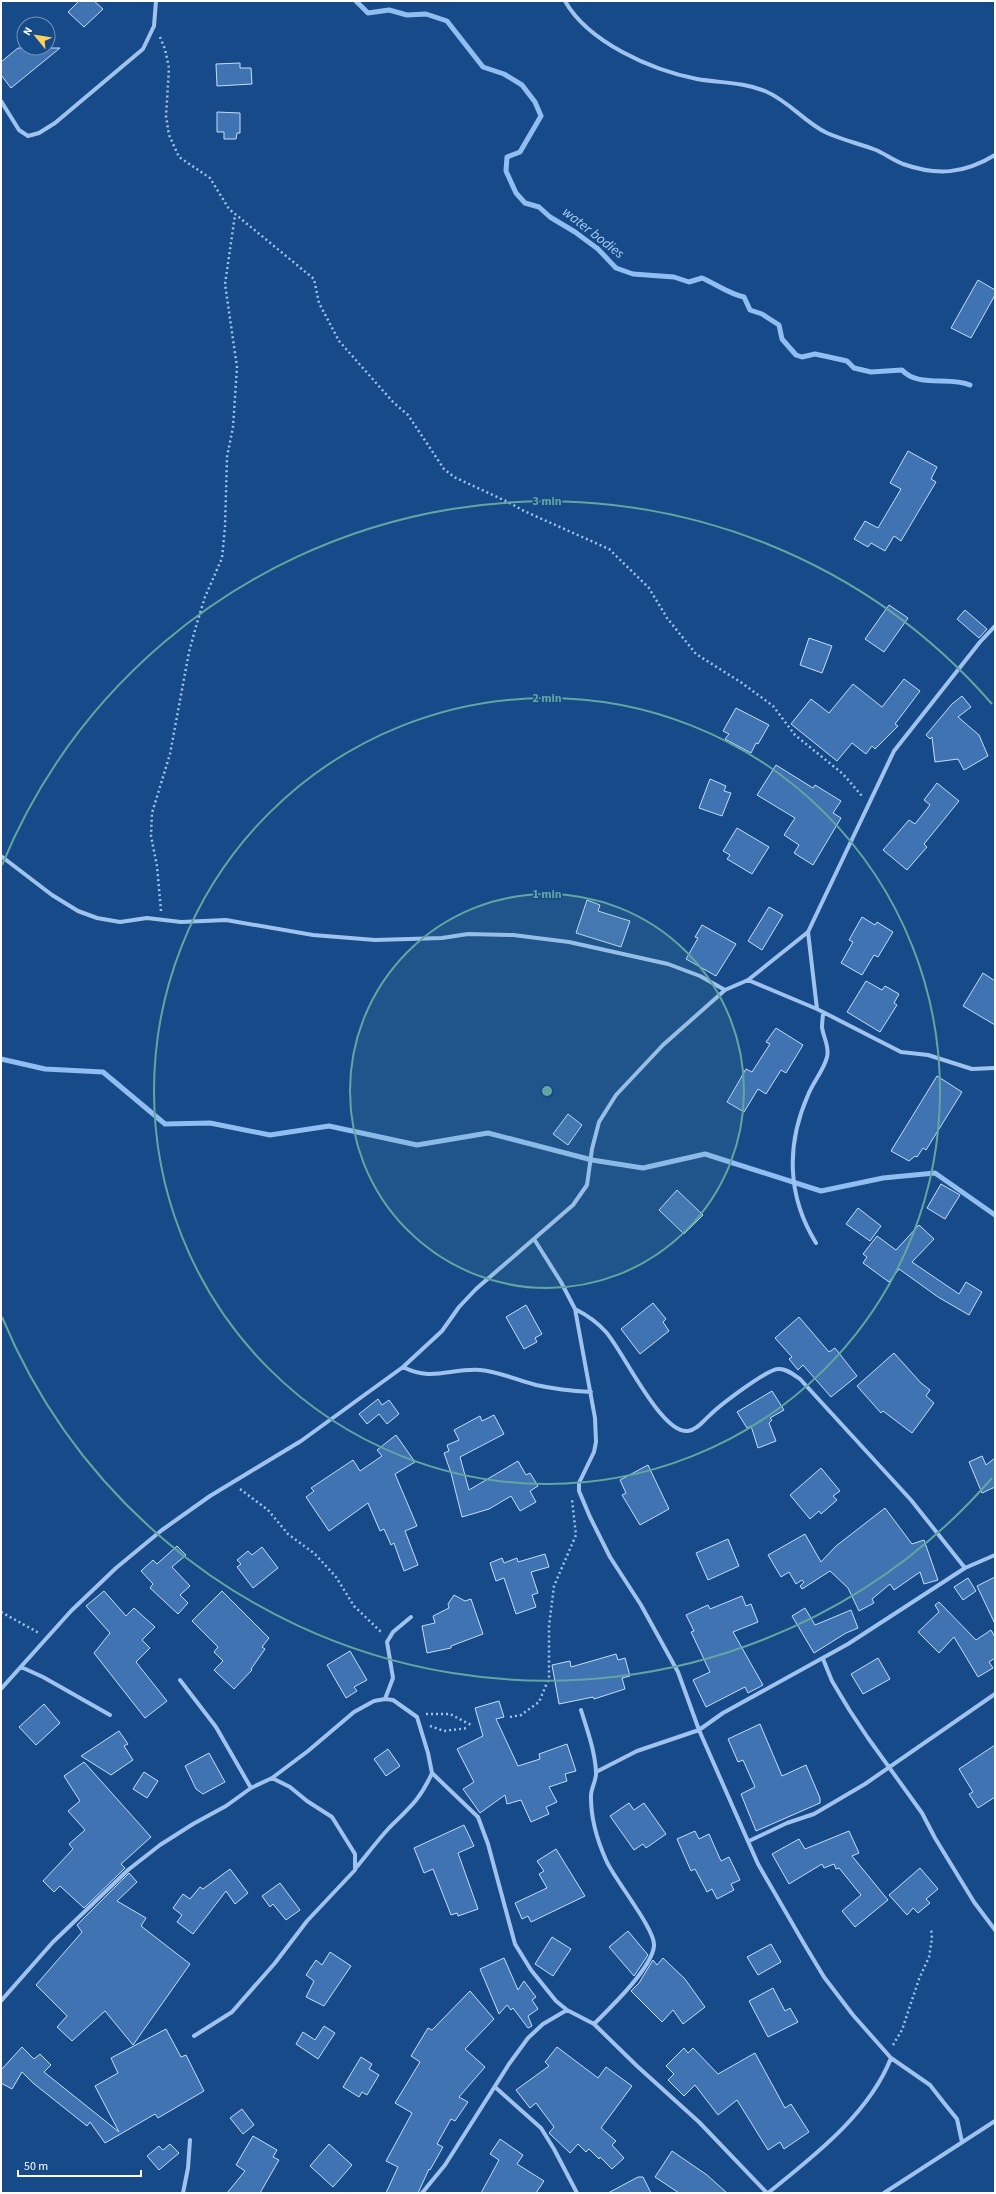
<svg xmlns="http://www.w3.org/2000/svg" width="996" height="2194" font-family="'Source Sans 3',sans-serif">
  <style>
    .lines { fill: none; stroke-linecap: round; stroke-linejoin: round }
    .stream { stroke: #91bef1; stroke-width: 5 }
    .building { fill: #3f73b2; stroke: #c5ddfa }
    .path { stroke: #9fc3ee; stroke-width: 2.5; stroke-dasharray: 2 3; stroke-linecap: butt }
    .street { stroke: #9fc3ee; stroke-width: 4 }
    .ring { fill: none; stroke: #63a6a1; stroke-width: 2 }
    .labels { text-anchor: middle; dominant-baseline: central; stroke-width: 3; stroke-linejoin: round; paint-order: stroke }
    .water-label { font-size: 14px; font-style: italic; fill: #abcdf5; stroke: #174a89 }
    .centre { fill: #63a6a1; stroke: #174a89; stroke-width: 2 }
    .ring-label { font-size: 12px; text-anchor: middle; font-weight: bold; fill: #63a6a1; stroke: #174a89; stroke-width: 3; stroke-linejoin: round; paint-order: stroke }
  </style>
  <rect width="100%" height="100%" fill="#174a89"/>
  <g class="lines">
    <!-- stream -->
    <path class="stream" d="M356,1l12,12 21,-3 18,5 19,-1 21,7 36,46 21,7 18,11 13,17 6,14 -21,36 -13,5 -1,14 10,22 9,10 14,4 11,10 25,15 23,17 18,19 17,6 41,3 15,5 13,-4c14,6 27,16 42,19l6,13 12,4 17,11 3,14 14,16 6,2 13,-3 14,3 18,4 7,7 17,4 31,-2c16,18 48,6 68,15
      M1,1059l44,10 58,3 62,52 45,-1 60,12 59,-9 88,19 71,-12 104,27 51,8 62,-14 116,37 62,-13 52,-5 60,42"/>
  </g>
  <!-- building -->
  <path class="building" d="M79,1h15l9,8 -19,18 -16,-15z
    M18,48h42l-49,40 -10,-13v-13z
    M240,63v5h11l1,16 -35,2 -1,-22z
    M217,112l23,1v20h-3l-1,6h-12v-7h-7z
    M978,280l17,10v5l-24,43 -20,-10z
    M908,451l29,16 -6,12 5,3 -35,59 -7,-5 -9,15 -14,-8 -3,4 -14,-8 11,-18 13,7 23,-39 -11,-6z
    M889,605l19,13 -24,34 -19,-13z
    M965,610l22,19 -8,9 -22,-19z
    M809,638l23,8 -10,27 -22,-8z
    M904,679l16,12 -25,33 3,2 -23,23 -3,-3 -6,8 -14,-11 -15,18 -46,-37 20,-25 18,14 24,-29 29,23z
    M962,696l9,11 -13,10 21,18 9,21 -24,14 -6,-11 -23,3 -3,-25 -2,2 -4,-4 26,-31z
    M736,708l33,17 -11,19 -2,-1 -5,10 -26,-14 4,-5 -6,-3z
    M776,765l37,23 2,-3 26,16 -8,12 8,5 -28,47 -19,-12 5,-8 -15,-10 11,-17 -38,-23z
    M710,779l16,7 -2,5 7,2 -9,23 -23,-8z
    M937,783l22,18 -35,43 3,3 -20,23 -24,-20 26,-30 6,4 15,-19 -6,-5z
    M737,828l32,19 -17,27 -25,-15 3,-4 -7,-4z
    M587,900l13,5 -2,6 32,10 -9,26 -45,-14z
    M769,907l14,8 -21,35 -14,-9z
    M862,917l13,8 2,-3 16,10 -15,25 -4,-2 -12,20 -21,-12 12,-21 -4,-2z
    M702,925l34,19 -20,32 -30,-17 12,-21 -3,-1z
    M983,973l12,8v44l-32,-19z
    M866,981l16,9 3,-4 14,8 -5,9 3,2 -17,27 -33,-20z
    M776,1028l27,17 -17,28 -5,-3 -15,24 -8,-5 -14,23 -17,-10 19,-33 6,3 18,-28 -4,-2z
    M937,1076l25,16 -36,58 -3,-2 -6,9 -2,-1 -6,5 -18,-10z
    M568,1114l14,11 -14,20 -15,-11z
    M941,1184l19,11 -15,24 -18,-11z
    M677,1190l26,25 -19,19 -25,-24z
    M858,1208l23,18 -11,15 -24,-17z
    M919,1225l15,14 -22,23 47,32 7,-12 16,10 -13,23 -31,-18 -39,-28 -10,13 -26,-19 4,-6 -4,-3 14,-18 19,14z
    M653,1303l13,16 -3,3 6,9 -29,23 -19,-25z
    M526,1305l16,29 -7,4 2,4 -13,7 -18,-32z
    M799,1317l30,35 6,-4 22,28 -26,21 -28,-32 -5,5 -9,-11 3,-2 -17,-19z
    M894,1353l27,30 9,7 -4,6 8,7 -22,30 -29,-22 -2,2 -24,-27z
    M772,1391l12,19 -14,8 2,2 -3,3 7,18 -18,7 -7,-22 -4,2 -10,-16z
    M378,1399l4,6 7,-5 10,14 -12,10 -8,-10 -12,10 -8,-10z
    M494,1415l10,19 -44,23 9,33 49,-29 8,14 4,-2 8,13 -8,5 6,11 -16,9 -9,-15 -22,13 -27,8 -11,-44 -7,-20 5,-2 -2,-6 12,-5 -5,-10 26,-14 2,5z
    M396,1435l19,27 -20,12 22,52 -12,5 13,34 -14,6 -10,-28 -3,2 -7,-16 -4,2 -12,-28 -39,28 -23,-34 8,-6 -3,-3 42,-28 7,11 22,-15 -5,-6z
    M982,1456l4,9 9,-7v29l-13,6 -13,-31z
    M648,1465l21,44 -29,16 -18,-30 4,-2 -6,-13z
    M821,1468l19,23 -7,5 4,4 -16,14 -2,-3 -9,8 -20,-24z
    M885,1508l27,36 12,-4 14,40 -14,4 -4,-12 -26,18 -4,-6 -18,15 2,4 -15,8 -11,-23 -18,-17 -28,18 -2,-3 4,-4 -2,-2 -6,4 -7,-12 -8,5 -13,-22 37,-21 16,28 15,-16z
    M728,1539l11,27 -31,14 -12,-27z
    M177,1546l9,9 -14,12 18,19 -10,9 8,8 -10,11 -28,-26 3,-4 -12,-13 12,-11 4,4z
    M262,1547l16,21 -25,20 -16,-21 4,-3 -4,-4 11,-9 4,4z
    M545,1554l4,13 -18,5 7,21 -6,2 4,12 -20,7 -12,-36 -8,3 -6,-18 12,-5 2,5 13,-5 1,4z
    M995,1577v47l-18,-38z
    M968,1578l8,13 -13,9 -9,-13z
    M104,1591l22,25 8,-8 21,19 -13,13 8,8 -14,14 31,39 -22,17 -51,-65 16,-20 -24,-27z
    M222,1591l47,47 -7,9 3,2 -14,20 1,1 -18,19 -20,-19 9,-9 -9,-9 4,-5 -26,-26z
    M454,1595l11,6 6,-2 12,35 -32,12v2l-24,5 -5,-27 13,-3 -2,-7 16,-8 -1,-4z
    M742,1596l4,10 5,-2 7,18 -25,10 30,53 -15,8 -3,-6 -39,20 -13,-27 17,-8 -19,-40 3,-1 -8,-16 22,-10 2,4z
    M939,1602l37,38 15,-10 4,7v21l-6,4 4,6 -15,9 -24,-40 -15,16 -21,-21 21,-20 -4,-7z
    M805,1608l10,17 36,-15 7,18 -12,5 -32,20 -22,-37z
    M350,1651l17,29 -13,7 3,4 -11,7 -19,-33z
    M616,1654l2,6 7,-2 5,18 -8,2 3,11 -31,10 -1,-2 -34,7 -7,-39 18,-4 1,6z
    M878,1658l12,21 -27,15 -12,-20z
    M499,1701l5,16 -8,2 22,47 22,-7 -1,-5 28,-10 9,27 -11,3 2,7 -18,6 8,15 -11,5 3,7 -18,8 -10,-22 -14,4 -2,-9 -25,18 -17,-24 11,-7 -17,-33 26,-13 -8,-28z
    M44,1704l16,19 -24,22 -17,-18z
    M760,1724l22,52 24,-11 14,33v5l-64,28 -15,-37 14,-7 -12,-27 -5,2 -10,-23z
    M119,1731l9,13 -4,2 9,14 -22,15 -30,-19z
    M995,1745v52l-17,11 -9,-14 4,-2 -14,-23z
    M388,1749l12,17 -14,10 -12,-17z
    M209,1753l16,29 -22,12 -7,-5 -11,-23z
    M84,1762l67,75 -30,27 4,4 -41,40 -24,-22 -6,6 -11,-11 30,-32 -4,-5 16,-14 -17,-19 12,-10 -16,-25z
    M144,1772l14,9 -11,17 -14,-9z
    M629,1803l5,7 10,-7 22,31 -20,14 -3,-4 -9,6 -24,-34z
    M464,1825l10,21 -16,7 20,56 -20,7 -1,-3 -6,2 -18,-46 -9,4 -10,-25z
    M695,1831l4,8 10,-5 12,27 8,-4 11,23 -9,4 3,6 -17,9 -5,-10 -5,3 -12,-23 -4,2 -14,-32z
    M849,1831l10,22 -7,3 36,44 -33,27 -13,-16 19,-16 -22,-27 -3,1 -2,-5 -10,4 -2,-4 -33,20 -17,-30 27,-15 6,10z
    M556,1849l29,47 -54,26 -3,-6 -6,3 -7,-16 32,-15 -8,-14 5,-3 -7,-10z
    M920,1868l18,21 -12,10 4,4 -12,10 -5,-5 -6,7 -18,-20z
    M230,1869l18,24 -13,11 -9,-13 -33,43 -16,-12 5,-7 -9,-7 10,-14 7,5 10,-12 3,2z
    M129,1873l8,9 -20,19 29,17 -5,8 49,38 -57,81 -28,-34 -33,30 -15,-14 10,-11 -31,-31 46,-53 -5,-7z
    M280,1883l20,27 -14,10 -13,-16 -3,3 -8,-11z
    M628,1931l20,24 -14,21 -25,-29z
    M552,1937l19,12 -18,27 -18,-12z
    M771,1944l10,18 -23,13 -11,-18z
    M330,1952l21,14 -27,40 -18,-9 8,-16 -8,-6 10,-15 6,5z
    M504,1958l14,32 6,-9 12,16 -4,3 6,9 -10,7 4,10 -4,2 -15,-20 -2,2 -4,-5 -8,9 -19,-45z
    M663,1958l22,21 20,28 -22,17 -10,-14 -11,12 -31,-31 8,-8 14,-23 4,5z
    M773,1988l12,23 5,-3 8,14 -30,15 -19,-36z
    M470,1991l24,28 -29,30 20,18 -26,30 9,5 -13,19 -4,-2 -14,25 6,3 -13,23 -1,-1 -11,24h-32l12,-26 -12,-6 26,-48 -17,-10 25,-41 -9,-6 17,-28 4,2z
    M324,2026l11,7 -17,26 -22,-15 7,-12 12,8z
    M166,2029l15,28 5,-2 18,36 -46,27 -3,-4 -50,29 -15,-21 -3,4 -54,-43 -11,-11 -10,17 -11,-6v-13l21,-23 12,12 6,-5 11,11 -7,7 75,60 -24,-46 23,-13 -7,-15z
    M557,2047l41,31 8,-11 26,19 -31,42 15,13 -4,4 12,13 -12,11 -12,-12 -1,2 -10,-10 -3,3 -8,-8 -8,9 -21,-20 5,-6 -18,-24 -6,5 -14,-18 33,-24 -4,-4z
    M684,2048l4,5 5,-5 25,26 37,-21 30,55 6,-4 18,28 -25,17 -4,-7 -12,8 -31,-50 -19,15 -23,-30 -11,11 -16,-16 6,-6 -8,-8z
    M361,2057l11,7 -3,5 10,6 -12,20 -5,-3 -3,5 -16,-10z
    M242,2109l12,16 -11,9 -13,-16z
    M253,2136l24,14 -4,7 6,3 -19,33h-33l18,-22 -9,-6z
    M500,2139l23,16 -6,9 27,17 -8,12h-55l18,-33 -9,-6z
    M170,2144l9,9 -20,17 -12,-14 12,-10 4,4z
    M329,2144l23,21 -19,22 -23,-21z
    M672,2151l35,24 20,18h-48l-24,-16z
    M638,2177h5l8,16h-43z"/>
  <g class="lines">
    <!-- path -->
    <path class="path" d="M160,37l5,12 4,19 -3,48 3,19 10,22 31,21 19,31 85,70 5,24 20,38 54,61 15,13 36,54 10,8 54,25 16,9 85,38 40,39 18,30 29,36 46,29 31,23 22,29 48,39 19,22
      M161,911l-4,-45 -6,-30 1,-23 18,-59 19,-102 8,-29 8,-26 17,-39 3,-31 2,-70 6,-30 4,-60 -12,-83 10,-69
      M240,1489l28,21 20,24 27,20 21,23 18,29 27,26
      M1,1612l38,21
      M426,1714h24l23,12
      M510,1717l11,-2 18,-13 10,-24v-52l5,-40 22,-51 -4,-35
      M430,1726l14,5 24,-3
      M893,2045l9,-15 17,-51 10,-22 3,-19 -1,-10"/>
    <!-- street -->
    <path class="street" d="M565,1c23,41 86,69 132,78 23,4 46,3 68,12 24,10 39,31 62,42 16,7 33,11 49,17 9,4 17,10 27,14 34,12 61,10 92,-9
      M1,101l18,29 9,6 11,-3 16,-10 88,-74 11,-23 2,-25
      M1,856l51,39 26,16 19,7 23,4 27,-4 34,4 45,-2 87,15 62,5 67,-2 26,-4 45,1 56,7 99,22 32,12 25,14
      M808,932l9,77
      M748,980l69,29 84,43 27,3 44,14 23,-1
      M534,1239l27,43 14,27 20,109 1,24 -2,10 -15,31v8l11,26 20,40 31,48 37,67 21,58 59,134 45,78 21,35 29,38 38,43 39,27 14,18 13,16 5,23
      M816,1243c-29,-47 -30,-98 -8,-148 5,-13 16,-25 19,-38 3,-10 -4,-20 -5,-30 0,-5 1,-10 1,-15
      M575,1309c12,6 22,13 31,23 17,19 55,102 82,99 9,-1 16,-11 22,-16 10,-10 56,-45 68,-46 8,-1 16,6 22,10l111,121 54,68
      M403,1367c29,15 47,1 77,3 20,2 37,10 56,15 18,4 36,6 55,7
      M823,1659l9,22 18,30 18,27 54,75 13,25 39,64 21,28
      M21,1667l22,10 67,38
      M180,1680l36,47 35,61
      M1,1689l70,-78 45,-43 46,-38 48,-34 91,-55 102,-74 39,-36 17,-24 17,-18 97,-84 14,-20 5,-36 7,-27 17,-27 47,-50 62,-55 23,-10 60,-48 86,-181 86,-109 15,-16
      M385,1699l8,-21 -6,-36 6,-10 18,-15
      M581,1710c6,19 14,41 15,62 1,8 -6,17 -5,26 0,20 7,44 15,62 8,19 50,70 48,86 -2,22 -44,62 -60,78
      M596,1772l41,-21 62,-21 24,-17 125,-69 117,-76 30,-13
      M749,1841l38,-18 27,-9 51,-30 130,-90
      M355,1869c11,-13 22,-28 34,-41 20,-20 31,-28 43,-55
      M1,2001l52,-59 75,-72 32,-25 33,-21 33,-18 25,-18 21,-10 36,-27 46,-39 20,-11 11,-2 8,1 24,17 11,36 4,20 46,44 10,27 27,100 16,26 25,31 11,9
      M194,2036l38,-24 43,-49 32,-42 48,-51v-16l-23,-37 -25,-16 -17,-14 -18,-9
      M495,2087l46,41 13,21 23,44
      M183,2193l5,-25 2,-28
      M422,2193l23,-28 64,-101 19,-26 15,-14 24,-14 27,14 43,42 62,56 68,71
      M768,2193c46,-37 101,-79 123,-135
      M884,2193l111,-72"/>
  </g>
  <!-- distance rings -->
  <circle cx="547" cy="1091" r="197" fill="#63a6a1" fill-opacity=".12"/>
  <g class="ring">
    <circle cx="547" cy="1091" r="197"/>
    <circle cx="547" cy="1091" r="393"/>
    <path d="M992 1478A590 590 0 0 1 2 1317M2 865A590 590 0 0 1 992 704"/>
  </g>
  <g class="labels">
    <!-- water labels -->
    <g class="water-label">
      <text transform="translate(593 233) rotate(38)">water bodies</text>
    </g>
  </g>
  <circle cx="547" cy="1091" r="6" class="centre"/>
  <g class="ring-label">
    <text x="547" y="505">3 min</text>
    <text x="547" y="702">2 min</text>
    <text x="547" y="898">1 min</text>
  </g>
  <!-- border -->
  <rect width="996" height="2194" fill="none" stroke="#ffffff" stroke-width="4"/>
  <!-- north arrow -->
  <g transform="translate(36 36) rotate(300)"><circle r="19" fill="#174a89" stroke="#7492b8"/>
  <path d="M0-3L7 15L0 10L-7 15Z" fill="#ffcf5c"/>
  <text y="-6" font-size="11" font-weight="bold" text-anchor="middle" fill="#ffffff">N</text>
  </g>
  <!-- scale -->
  <path d="M18 2170v6h123v-6" fill="none" stroke="#ffffff" stroke-width="2"/>
  <text x="24" y="2170" font-size="12" fill="#ffffff" stroke="#174a89" stroke-width="3" paint-order="stroke">50 m</text>
</svg>
